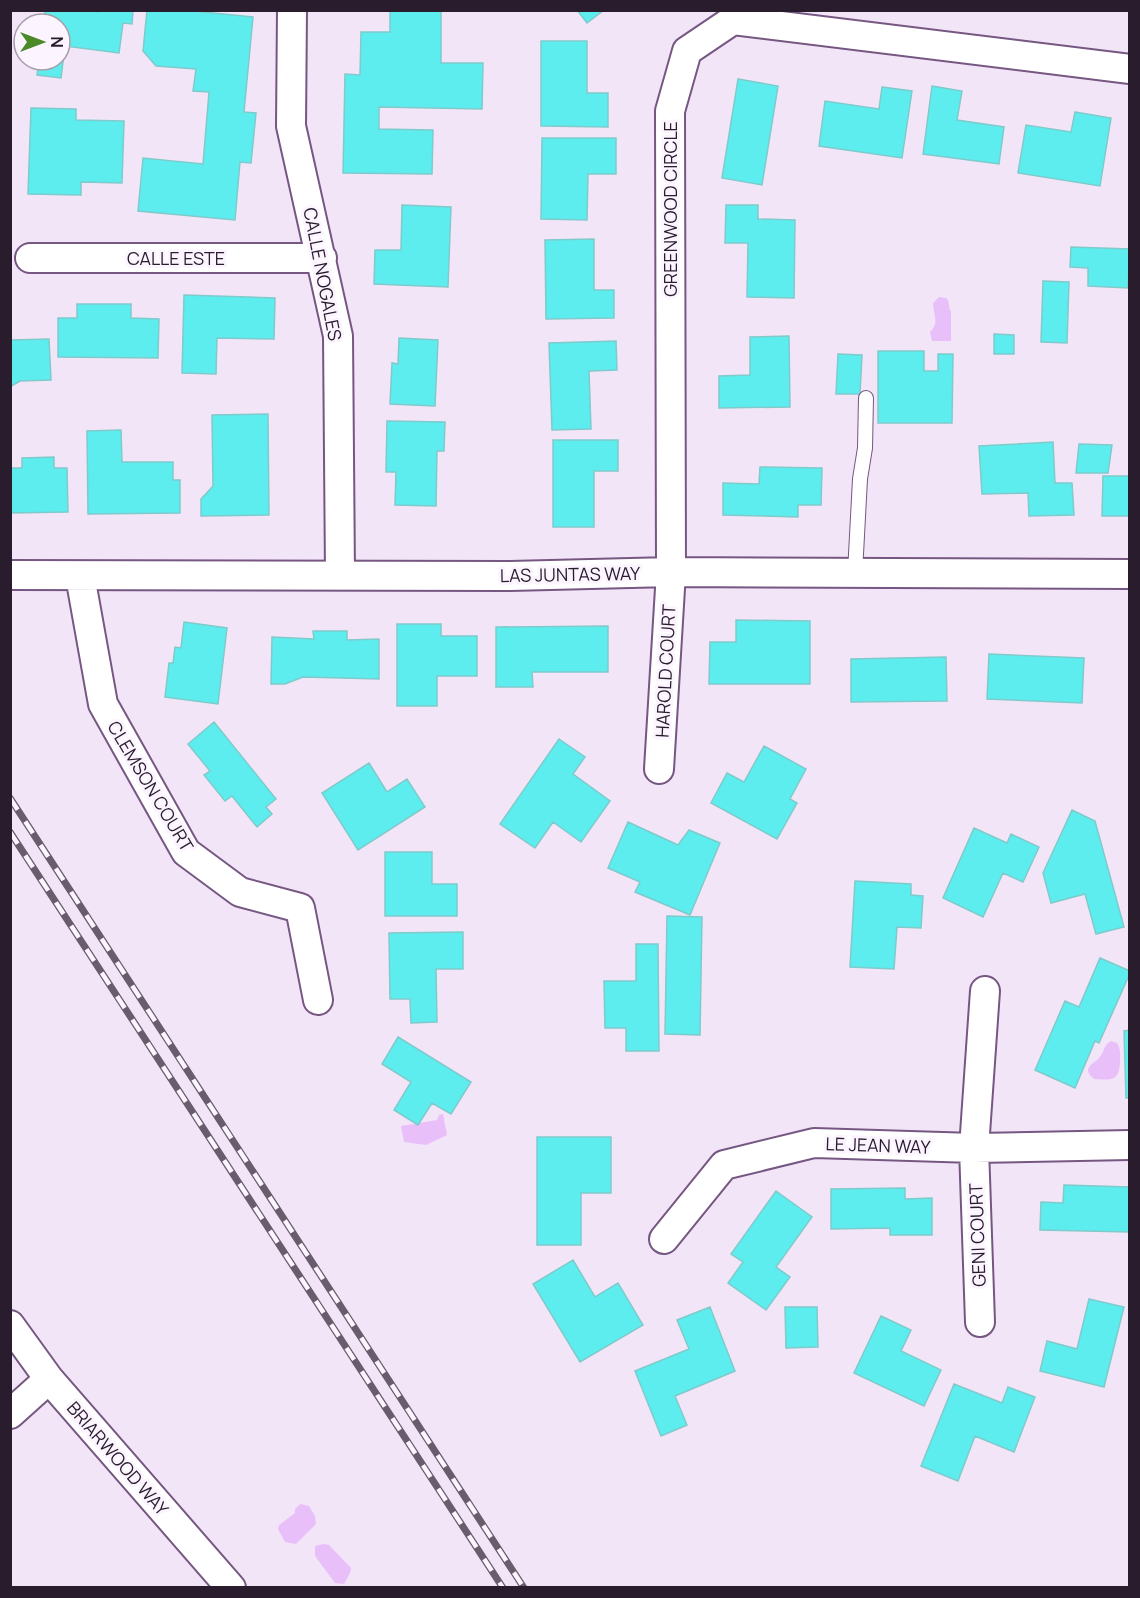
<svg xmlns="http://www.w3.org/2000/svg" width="1140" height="1598" font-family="Manrope,sans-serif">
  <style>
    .water { fill: #e9bffa }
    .building { fill: #5dedef; stroke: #7fcacb; stroke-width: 1.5 }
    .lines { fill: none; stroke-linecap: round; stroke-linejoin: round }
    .lane-casing { stroke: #765782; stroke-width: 16 }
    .street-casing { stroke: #765782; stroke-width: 32 }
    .lane { stroke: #fff; stroke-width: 14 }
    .street { stroke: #fff; stroke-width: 28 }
    .rail-casing { stroke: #685c6d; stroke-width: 7 }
    .rail { stroke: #fcf5ff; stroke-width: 4.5; stroke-dasharray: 14; stroke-linecap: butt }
    .labels { text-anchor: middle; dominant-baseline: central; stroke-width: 6; stroke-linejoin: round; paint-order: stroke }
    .street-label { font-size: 18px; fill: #281c2d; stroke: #fcf5ff }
  </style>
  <rect width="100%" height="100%" fill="#f3e5f8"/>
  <!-- water -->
  <path class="water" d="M939,297l7,1 2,2 2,10 1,1v30h-19l-2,-9c10,-10 3,-18 3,-29z
    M1111,1041l6,2c4,6 3,12 3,19 -1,20 -9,18 -26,17 -3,-3 -6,-5 -6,-9 1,-6 8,-8 11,-12 6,-6 4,-13 12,-17z
    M443,1114l4,21 -21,10 -22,-3 -3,-16 36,-6 2,-5z
    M300,1504l9,2 6,10 1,8 -20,20 -11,-2 -7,-13 1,-4 16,-12v-4z
    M323,1544l6,1 22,23 -1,5 -6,11 -9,-1 -20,-27v-10z"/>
  <!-- building -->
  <path class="building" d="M45,10h39l14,2v-2h35l-1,14 -9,-1 -4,30 -54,-7 -4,32 -24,-3 2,-15h21v-36h-16z
    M147,10h36l70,7 -9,95 12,1 -5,50 -11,-1 -5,58 -97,-9 5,-53 60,6 6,-72 -16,-1 3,-22 -40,-3 -13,-15z
    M390,10h51v53h42l-1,46 -103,-2v22l54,1 -1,44 -89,-1 2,-99 15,1 1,-43h29z
    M577,10h27l-17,13z
    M541,41h46v52h21v34l-67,-1z
    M738,79l40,7 -16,99 -40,-7z
    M932,86l30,5 -5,29 47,7 -5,37 -76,-10z
    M882,87l30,4 -10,67 -83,-12 6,-45 54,8z
    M31,108l45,1v11l48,1 -2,62 -41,-1v13l-53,-1z
    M1075,112l36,6 -11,68 -82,-13 8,-48 45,7z
    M542,138h74v36h-28l-1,46 -46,-1z
    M402,205l49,2 -3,80 -74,-3 1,-34h26z
    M726,205h32v14l37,1 -1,78 -47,-1 1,-54h-23z
    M594,239v51h20v28l-68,1 -1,-79z
    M1071,247l59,2 -2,39 -40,-2v-18l-18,-1z
    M1043,281l26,1 -2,61 -26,-1z
    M184,295l91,3 -1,41 -57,-1 -1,36 -34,-1z
    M77,304h54v14l28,1 -1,39 -100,-1v-39h19z
    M994,334l20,1v19h-20z
    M789,336l1,71 -71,1v-32l31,-1v-38z
    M399,338l39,2 -3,66 -45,-2 2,-41 6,1z
    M49,339l2,41 -31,1 -10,6v-47z
    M616,341l1,29 -28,1 2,58 -39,1 -3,-87z
    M878,351h46v20h14v-17h15l-1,69h-74z
    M838,354l24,1 -2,39h-24z
    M268,414l1,101 -68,1v-17l12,-13 -1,-71z
    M387,421l58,1 -1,29h-7l-1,55 -41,-1 1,-33h-10z
    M121,430l1,32h51v18h7v33l-92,1 -1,-83z
    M553,440h65v31h-24v56h-41z
    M1053,442l2,41h17l2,32 -45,1 -1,-23 -46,1 -3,-48z
    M1079,444l33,1 -4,28h-32z
    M54,457v11h13l1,44 -58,1v-45h12v-10z
    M760,467l62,1 -1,37h-23v12l-75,-2v-32l36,1z
    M1103,476h27v40h-28z
    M736,620l74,1v63h-101l1,-42h26z
    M184,622l43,6 -9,76 -53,-7 4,-34h4l2,-16 6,1z
    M397,624h44v12h36v40h-40v30h-40z
    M608,626v46h-76l1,15h-37v-60z
    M313,631h34v9l32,-1v40l-76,-2 -18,7h-14l1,-47 42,2z
    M989,654l95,4 -2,45 -95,-4z
    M946,657l1,44 -96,1v-43z
    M214,722l62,77 -10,8 6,7 -15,13 -25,-31 -7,5 -21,-26 6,-4 -22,-27z
    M559,739l26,18 -12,17 37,27 -29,41 -28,-20 -18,26 -35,-24z
    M764,746l42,23 -16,30 7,4 -20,36 -66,-36 16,-30 17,9z
    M369,763l18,29 20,-13 18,28 -67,43 -36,-57z
    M1072,810l23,11 29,106 -28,7 -11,-40 -34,9 -8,-30z
    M628,822l50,23 11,-15 31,13 -30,72 -55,-23 5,-10 -32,-14z
    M974,828l33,15 4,-9 28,13 -16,35 -20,-9 -20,44 -40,-19z
    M385,852h47v32h25v32h-72z
    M855,881l56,3v11l12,1 -2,32 -24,-1 -3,42 -44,-2z
    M667,916l35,1 -2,118 -35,-1z
    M463,932v37h-27l1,53 -26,1 -1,-24h-20l-1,-66z
    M636,944h22l1,107h-33v-23h-21l-1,-47h32z
    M1100,958l30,13v2l-31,70 -4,-2 -20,47 -40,-18 30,-69 14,6z
    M1130,1030v68h-4l-2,-67z
    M398,1037l73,45 -20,32 -19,-11 -14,22 -24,-15 17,-28 -29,-18z
    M537,1137h74v56h-30v52h-44z
    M1064,1185l66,2v45l-90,-2 1,-28 22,1z
    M905,1188v11l27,-1v37h-42v-7l-59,1v-40z
    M776,1191l36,26 -36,50 14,10 -24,33 -38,-27 15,-21 -12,-8z
    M573,1260l22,37 23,-14 25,42 -63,37 -47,-78z
    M1089,1299l35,8 -20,80 -64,-16 7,-30 30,8z
    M710,1307l25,64 -60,25 12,29 -26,11 -26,-65 54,-22 -12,-29z
    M785,1307h32l1,40 -32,1z
    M881,1316l30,14 -10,21 40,19 -17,36 -70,-33z
    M954,1384l48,19 6,-16 27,10 -21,55 -39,-16 -17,45 -37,-15z"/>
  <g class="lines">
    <!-- lane casing -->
    <g class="lane-casing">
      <path id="lane" d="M855,573l5,-94 5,-31 1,-50"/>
    </g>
    <!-- street casing -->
    <g class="street-casing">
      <path id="street" d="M292,10l-1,116 47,210 2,239
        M30,258h292
        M10,575l500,1 161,-4 459,2
        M80,576l23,128 83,148 54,40 60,16 18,92
        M659,769l12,-197 -1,-461 17,-60 46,-31 397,49
        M664,1239l60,-74 90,-22 160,5 156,-3
        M980,1322l-6,-174 11,-157
        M10,1325l39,54 182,209
        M10,1414l39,-35"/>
    </g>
    <!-- lane -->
    <use href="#lane" class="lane"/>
    <!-- street -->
    <use href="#street" class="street"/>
    <!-- rail casing -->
    <g class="rail-casing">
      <path id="rail" d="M10,798l514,790
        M10,832l493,756"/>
    </g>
    <!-- rail -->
    <use href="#rail" class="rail"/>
  </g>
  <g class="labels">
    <!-- street labels -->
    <g class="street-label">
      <text transform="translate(670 209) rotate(-90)">GREENWOOD CIRCLE</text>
      <text x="176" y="258">CALLE ESTE</text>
      <text transform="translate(323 274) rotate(79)">CALLE NOGALES</text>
      <text transform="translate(570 574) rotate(-1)">LAS JUNTAS WAY</text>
      <text transform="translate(665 671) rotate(-87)">HAROLD COURT</text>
      <text transform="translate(151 786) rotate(59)">CLEMSON COURT</text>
      <text transform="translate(878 1145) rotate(2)">LE JEAN WAY</text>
      <text transform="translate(977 1235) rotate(-92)">GENI COURT</text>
      <text transform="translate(118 1458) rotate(49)">BRIARWOOD WAY</text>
    </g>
  </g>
  <!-- border -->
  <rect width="1140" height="1598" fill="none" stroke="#281c2d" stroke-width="24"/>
  <!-- north arrow -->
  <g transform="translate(42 42) rotate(90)"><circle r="28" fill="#fcf5ff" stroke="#a79eab" stroke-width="1.5"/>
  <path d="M0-4.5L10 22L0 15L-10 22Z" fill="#4b8929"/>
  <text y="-9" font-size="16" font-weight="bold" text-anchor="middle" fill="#281c2d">N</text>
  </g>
</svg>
